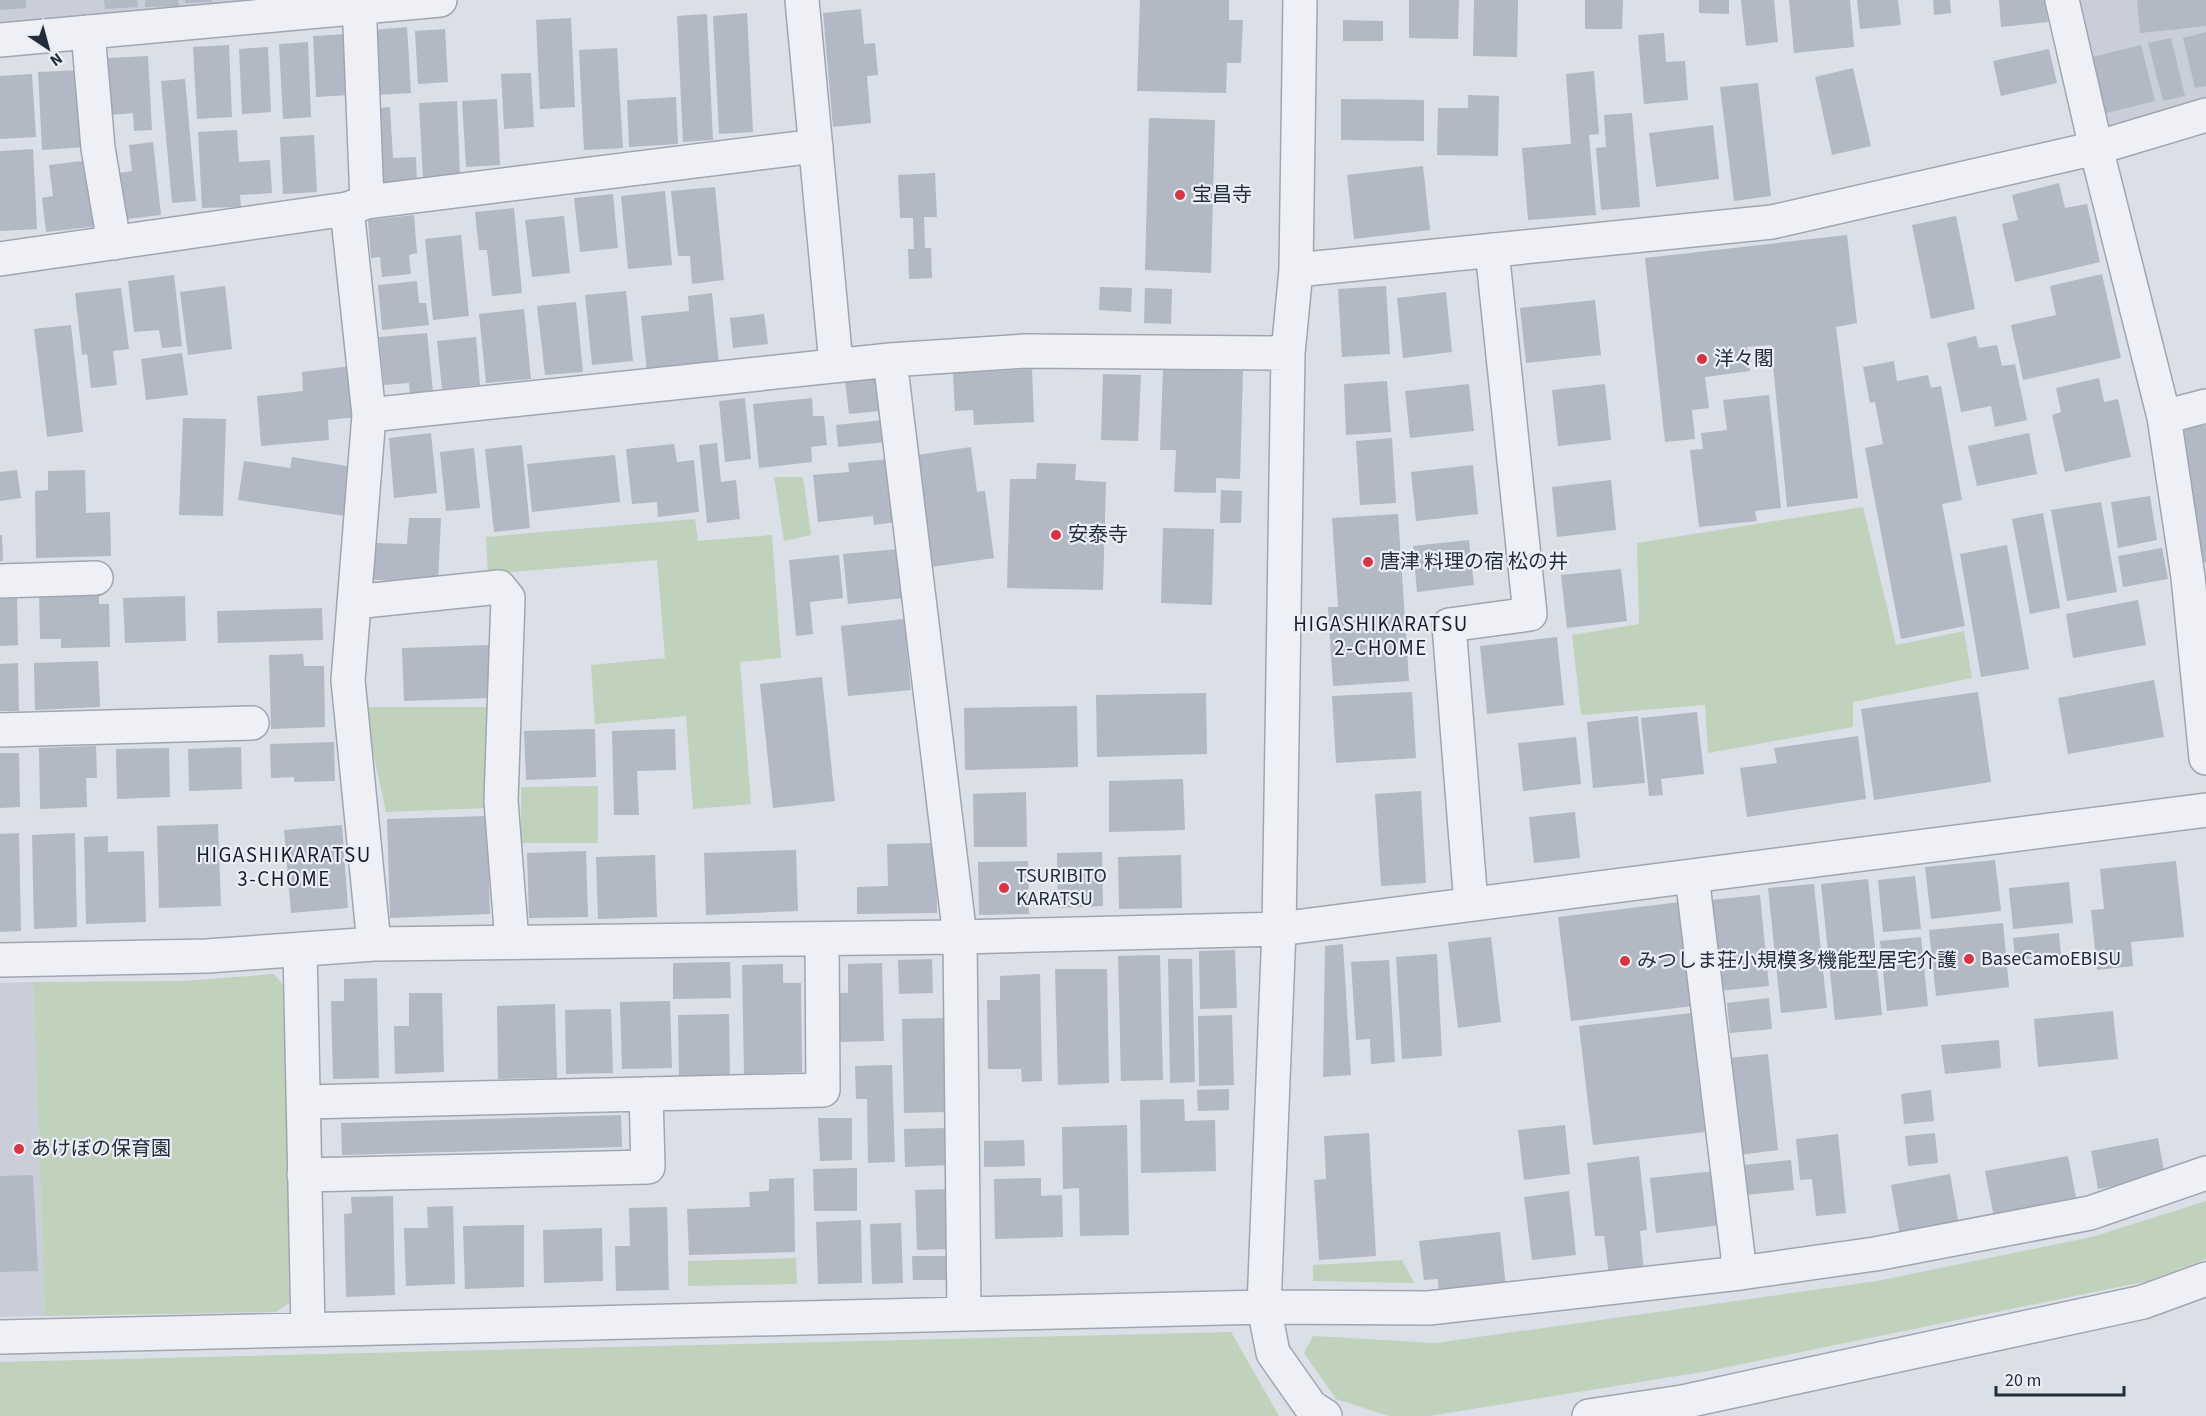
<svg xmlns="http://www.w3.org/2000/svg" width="2206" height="1416" font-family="'Source Sans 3','Noto Sans JP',sans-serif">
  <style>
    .built { fill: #c9ced9 }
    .green { fill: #c0d1bc }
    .building { fill: #b2b8c4 }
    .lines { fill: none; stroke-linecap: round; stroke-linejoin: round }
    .minor-casing { stroke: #a0a6b1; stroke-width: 36 }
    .minor { stroke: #eef0f5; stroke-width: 33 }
    .poi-dot { fill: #d63643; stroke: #ebeef5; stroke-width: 2 }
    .labels { text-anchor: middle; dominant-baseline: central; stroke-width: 4.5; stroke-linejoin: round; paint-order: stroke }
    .poi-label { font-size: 20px; fill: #242c3e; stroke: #ebeef5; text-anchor: start }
    .neighbourhood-label { font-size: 21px; letter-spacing: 1.5px; fill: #171d2e; stroke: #ebeef5 }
  </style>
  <rect width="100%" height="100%" fill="#dbdfe7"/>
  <!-- built -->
  <path class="built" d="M0,0h281l-281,25z
    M2073,0h133v98l-106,30z
    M33,982l12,334 -45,1v-334z"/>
  <!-- green -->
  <path class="green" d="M774,477h29l8,58 -27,6z
    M1863,507l33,138 68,-14 8,47 -119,24v25l-145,26 -3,-48 -124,10 -9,-80 67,-11 -2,-81z
    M695,519l3,22 74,-6 9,123 -41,4 11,142 -58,5 -7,-93 -91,8 -4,-59 74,-7 -8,-98 -169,14 -2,-37z
    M363,707h126v101l-103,4z
    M598,786v57h-77v-56z
    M274,974l13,16 8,309 -19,13 -231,4 -12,-334 151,-1z
    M2206,1201v58l-58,22 -440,90 -279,45h-40l-53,-17 -32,-46 9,-17 123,7 441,-62 215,-44z
    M796,1258l1,26 -109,2v-25z
    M1402,1260l12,23 -101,-2v-16z
    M1231,1332l48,84h-1279v-54z"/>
  <!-- building -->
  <path class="building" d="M0,0h26v8l-26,2z
    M104,0h33l1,7 -33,2z
    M145,0h33l1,6 -34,1z
    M185,0h27v2l-27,1z
    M1140,0h89v20h14l-2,43h-14l-1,30 -89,-2z
    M1409,0h50l-1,39 -49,-1z
    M1474,0h44l-1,57 -44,-1z
    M1585,0h38l-1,29h-37z
    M1699,0h30v14l-30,-1z
    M1741,0h33l4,42 -32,4z
    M1789,0h61l4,47 -60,6z
    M1857,0h41l3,25 -41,4z
    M1933,0h17l1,13 -17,2z
    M1999,0h46l3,22 -47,5z
    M2137,0h69v26l-66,7z
    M861,9l3,35 11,-1 3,32 -11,1 4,47 -38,4 -10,-114z
    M747,13l6,119 -34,2 -6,-118z
    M707,14l6,126 -30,2 -6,-126z
    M571,18l4,89 -35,2 -4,-89z
    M1343,20l40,1v20h-40z
    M407,27l4,66 -36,2 -3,-65z
    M445,29l3,53 -30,2 -3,-53z
    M2206,32v54l-11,2 -12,-50z
    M1664,33l2,29 19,-1 3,39 -44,4 -6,-69z
    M347,34l3,61 -34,2 -3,-61z
    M2171,38l14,58 -22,5 -15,-58z
    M308,42l3,75 -28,2 -4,-75z
    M229,45l3,72 -35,2 -4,-72z
    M2141,45l14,56 -49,12 -14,-56z
    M268,47l3,65 -29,2 -3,-65z
    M617,48l6,100 -39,2 -5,-100z
    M2049,49l8,34 -56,13 -8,-35z
    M148,56l4,74 -18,1 -1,-18 -22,2 -3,-57z
    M1853,68l18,78 -39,9 -17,-78z
    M82,70l3,77 -43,3 -4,-78z
    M1594,71l5,63 -10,1 7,80 -68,5 -6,-72 49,-4 -5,-70z
    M531,73l3,54 -30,2 -3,-55z
    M32,74l4,63 -36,2v-63z
    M185,79l11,122 -24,2 -11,-122z
    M1758,83l13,113 -37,5 -14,-114z
    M1468,95l31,1 -1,60 -61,-1 1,-47h30z
    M676,97l2,47 -49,3 -2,-47z
    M497,99l3,66 -34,2 -4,-66z
    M1341,99l83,1v41l-83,-1z
    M457,101l3,75 -37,3 -4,-76z
    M390,107l3,51 23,-1 1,29 -42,2 -3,-79z
    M1632,113l8,94 -39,3 -5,-62 10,-1 -2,-32z
    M1149,118l66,2 -4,153 -66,-3z
    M1713,125l6,54 -63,8 -7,-54z
    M237,130l2,32 31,-2 2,33 -32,2 1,12 -39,1 -4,-76z
    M314,135l3,57 -34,2 -3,-57z
    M153,142l8,73 -42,5 -6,-46 19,-3 -3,-26z
    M33,149l4,80 -37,2v-80z
    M91,160l8,66 -53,6 -4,-34 11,-2 -4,-31z
    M1423,166l7,64 -76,9 -7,-64z
    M935,173l2,44h-13l1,31h6l1,30 -23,1 -1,-30h6l-1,-31h-13l-2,-43z
    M2059,183l6,25 22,-4 13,58 -85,20 -13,-58 16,-4 -6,-25z
    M715,187l9,93 -32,4 -2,-28h-12l-7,-65z
    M665,191l7,74 -44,4 -7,-73z
    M613,194l5,54 -38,4 -6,-54z
    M514,208l8,85 -30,3 -5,-46h-8l-4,-38z
    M414,215l3,38 -8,2 2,19 -29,3 -2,-20 -9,1 -3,-38z
    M564,216l6,57 -38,4 -7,-57z
    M1956,216l19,93 -44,10 -19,-94z
    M461,235l8,81 -36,4 -8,-81z
    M1847,235l10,88 -21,4 22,171 -71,9 -16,-162 -24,2 3,24 -45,6 4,31 -17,2 3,29 -30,3 -20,-184z
    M2102,274l19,84 -98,22 -12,-55 45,-10 -6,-29z
    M174,275l8,71 -20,2 -3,-18 -25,2 -6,-51z
    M417,281l2,22h7l3,22 -47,5 -4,-45z
    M225,286l7,63 -44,6 -8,-63z
    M1386,286l4,68 -48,3 -4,-68z
    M1100,287l32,1 -1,24 -32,-2z
    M121,288l8,61 -16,2 4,34 -26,3 -4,-34 -5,1 -7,-62z
    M1145,288l27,1 -1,35 -27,-1z
    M626,291l7,70 -41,4 -7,-70z
    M1446,292l6,60 -49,6 -6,-60z
    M712,293l7,71 -72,8 -6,-56 48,-5 -1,-15z
    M1595,300l6,55 -75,8 -6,-55z
    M576,302l7,70 -38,3 -8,-69z
    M524,309l7,70 -45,4 -7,-69z
    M764,314l4,30 -35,4 -3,-30z
    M71,325l12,107 -36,5 -13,-108z
    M427,333l6,58 -23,3 -1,-11 -25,2 -5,-48z
    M1976,336l3,12 18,-3 5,21 13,-2 12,56 -32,7 -4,-21 -30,6 -14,-69z
    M476,337l4,48 -38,4 -5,-48z
    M182,353l6,42 -42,5 -5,-41z
    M1894,361l3,20 31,-6 3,13 10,-2 21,114 -20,4 23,122 -64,13 -36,-191 18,-4 -8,-42 -5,1 -7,-36z
    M352,366l5,51 -29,3 1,20 -68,6 -4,-50 46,-5 -1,-19z
    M1032,369l2,53 -60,3 -1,-15 -18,1 -2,-38z
    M1163,369l80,2 -3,108 -24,-1v15l-42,-1 2,-42h-16z
    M1103,374l38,1 -3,66 -37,-1z
    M878,377l3,34 -32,3 -4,-33z
    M2099,378l5,24 14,-3 13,58 -66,15 -13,-57 9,-3 -5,-24z
    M1387,381l4,51 -45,3 -2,-51z
    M1469,384l5,47 -64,7 -5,-47z
    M1605,384l6,56 -53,6 -6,-56z
    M1769,395l12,113 -26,3 2,10 -58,6 -9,-77 13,-1 -2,-16 26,-3 -4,-30z
    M745,398l6,61 -26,3 -6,-61z
    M812,398l1,18h11l3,29 -16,2 1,15 -53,6 -6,-64z
    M183,418l43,1 -3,97 -44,-1z
    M883,420l2,22 -47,5 -2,-22z
    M2206,425v137l-3,1 -24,-133z
    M431,433l6,60 -43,5 -5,-60z
    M2029,433l8,41 -60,12 -9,-40z
    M1392,438l4,65 -36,2 -4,-64z
    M717,443l4,39 15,-2 4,39 -33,4 -8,-78z
    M674,444l3,18 17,-2 5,52 -41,5 -1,-15 -25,2 -6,-55z
    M522,445l8,83 -36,4 -9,-83z
    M971,447l6,45 8,-1 9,67 -63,9 -14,-112z
    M474,448l6,60 -34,3 -6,-59z
    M615,455l5,47 -88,10 -5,-48z
    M292,457l61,10 -8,49 -107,-16 6,-39 46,7z
    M890,459l6,63 -22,3 -1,-9 -55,6 -5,-47 36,-3 -1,-9z
    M1037,463l39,1 -1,16 31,2 -3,108 -96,-2 3,-109h26z
    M1473,465l5,49 -62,7 -5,-49z
    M17,470l4,28 -21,3v-29z
    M85,470l1,43 24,-1 1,44 -75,2 -1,-67 13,-1v-19z
    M1611,480l5,50 -59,7 -5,-50z
    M1221,490l21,1 -1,32h-21z
    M2150,496l7,44 -39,8 -7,-46z
    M2101,502l16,90 -50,9 -16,-91z
    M2043,513l17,95 -30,6 -18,-95z
    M1398,514l11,167 -76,5 -5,-79h10l-6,-89z
    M409,518h32l-3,64 -65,-2 2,-37 32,1z
    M1163,528l51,1 -2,76 -51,-2z
    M0,535h2l1,26h-3z
    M1469,540l5,45 -57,7 -4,-46z
    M2007,545l22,124 -48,8 -21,-123z
    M2162,548l6,31 -45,8 -5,-31z
    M899,549l5,49 -56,6 -5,-50z
    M839,555l4,43 -33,4 3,32 -17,2 -7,-76z
    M1621,569l6,52 -60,7 -6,-53z
    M99,593v11h10l1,43 -49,1v-9h-21l-1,-45z
    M185,596l1,45 -61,2 -2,-45z
    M17,598l1,47 -18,1v-47z
    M2138,600l8,45 -73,13 -7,-44z
    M322,608l1,32 -105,3 -1,-32z
    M904,619l7,71 -63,6 -7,-70z
    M1557,637l7,68 -77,9 -7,-68z
    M489,645l1,53 -86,3 -2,-53z
    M303,654l1,12h20l1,61 -54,2 -2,-74z
    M98,661l2,46 -65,3 -1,-47z
    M18,663l1,48h-19v-47z
    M822,677l13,124 -62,7 -13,-124z
    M2154,680l10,57 -96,17 -10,-56z
    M1412,692l4,66 -80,5 -4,-67z
    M1978,692l13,90 -117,18 -13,-91z
    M1206,693l1,61 -110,3 -1,-62z
    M1077,706l1,61 -113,3 -1,-62z
    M1697,712l7,62 -43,5 2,16 -14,1 -8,-78z
    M1638,716l7,67 -52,5 -6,-66z
    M595,729l1,48 -70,3 -2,-49z
    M675,729l1,41 -39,1 2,44h-25l-2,-84z
    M1858,736l8,63 -119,18 -7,-49 37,-5 -3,-15z
    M1576,737l5,47 -58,7 -5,-48z
    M334,742l1,39 -41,1v-5l-23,1 -1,-34z
    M96,746l1,32h-11l1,29 -47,2 -1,-61z
    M241,747l1,42 -53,2 -1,-42z
    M169,748l1,49 -53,2 -1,-50z
    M0,753h19l1,54 -20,1z
    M1183,779l2,51 -76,2v-51z
    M1421,791l5,92 -45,3 -6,-92z
    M1026,792l1,55h-53l-1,-53z
    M1575,812l5,46 -46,5 -5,-46z
    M487,816l3,98 -100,4 -3,-99z
    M218,824l3,82 -62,2 -2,-82z
    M342,825l6,83 -57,5 -7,-83z
    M19,833l2,98 -21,1v-98z
    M75,833l2,94 -43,2 -2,-94z
    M108,836v16l36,-1 2,71 -60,2 -2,-87z
    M936,843l1,70 -80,1v-27l31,-1 -1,-42z
    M796,850l2,61 -92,4 -2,-62z
    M586,851l2,66 -59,1 -2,-65z
    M1102,852l1,54 -45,2 -1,-55z
    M655,855l2,62 -59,2 -2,-62z
    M1181,855l1,53 -63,1 -1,-52z
    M1995,860l6,51 -70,8 -6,-52z
    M1028,861l1,53 -50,1 -1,-53z
    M2176,861l8,76 -53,5 2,24 -36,4 -6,-60 13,-1 -4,-40z
    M1915,876l6,53 -38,3 -5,-52z
    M1868,879l14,136 -47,5 -14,-136z
    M2069,882l4,41 -60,6 -4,-41z
    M1814,884l13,124 -46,5 -13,-125z
    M1760,895l9,91 -50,5 -9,-91z
    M1680,902l12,104 -121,15 -13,-104z
    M2003,923l6,64 -73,9 -7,-66z
    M2059,933l2,23 -46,4 -2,-22z
    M1491,937l10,85 -43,6 -10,-86z
    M1921,937l7,69 -41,5 -7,-70z
    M1343,944l8,131 -28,2 2,-131z
    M1235,950l2,58 -37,1 -1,-58z
    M1437,954l5,102 -40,3 -6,-102z
    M1160,955l3,125 -42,1 -3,-125z
    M932,959l1,34 -34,1 -1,-34z
    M1168,959h24l3,123 -25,1z
    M1389,960l6,102 -24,2 -1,-25 -14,1 -5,-78z
    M730,962l1,36 -58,1v-36z
    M882,963l2,78 -46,1 -1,-49h11v-29z
    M783,964v19h18l1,89 -58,2 -2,-109z
    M1055,969h52l2,114 -51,2z
    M1040,974l2,107 -20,1 -1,-13h-33l-1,-69h13v-24z
    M377,978l2,100 -46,1 -2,-78h13v-22z
    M409,993h33l2,79 -49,2 -1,-48h15z
    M1769,998l3,31 -42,4 -3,-30z
    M670,1001l2,67 -50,1 -2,-67z
    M555,1004l2,74 -59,1 -1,-73z
    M611,1009l2,64 -47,1 -1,-64z
    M2113,1011l5,48 -80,8 -4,-48z
    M1691,1013l14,119 -112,13 -14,-119z
    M729,1014l1,62 -51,1 -1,-62z
    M1232,1015l2,70 -35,1 -1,-70z
    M944,1018l2,94 -42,1 -2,-94z
    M1999,1040l2,28 -56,6 -4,-29z
    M1768,1054l10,96 -39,5 -10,-97z
    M892,1065l3,97 -27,1 -1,-64h-11l-1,-33z
    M1229,1089v21l-31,1 -1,-21z
    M1931,1090l3,31 -30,3 -3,-30z
    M1184,1099l1,22 30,-1 1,51 -75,2 -1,-73z
    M621,1115l1,32 -280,8 -1,-32z
    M818,1118h34v42l-32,1z
    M1127,1125l2,110 -49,1 -1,-48 -16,1 -1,-62z
    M1565,1125l5,49 -46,6 -6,-50z
    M947,1128l1,37 -43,2 -1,-38z
    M1369,1133l7,123 -57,4 -5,-80 12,-1 -2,-43z
    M1935,1133l3,30 -30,3 -3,-30z
    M1838,1134l8,79 -30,3 -4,-37 -12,1 -4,-41z
    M2158,1138l7,39 -67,12 -7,-38z
    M1024,1140l1,26 -41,1v-26z
    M1639,1156l8,74 -7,1 4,41 -35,4 -5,-40h-9l-8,-73z
    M2068,1156l9,46 -83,16 -9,-47z
    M1791,1160l3,30 -48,5 -3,-30z
    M857,1168v43h-43l-1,-42z
    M1715,1171l6,54 -65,8 -6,-55z
    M1950,1174l9,51 -59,11 -9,-51z
    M33,1175l5,96 -38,1v-96z
    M794,1178l1,74 -106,3 -2,-46 63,-2 -1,-15 20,-1v-12z
    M1041,1178v18l21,-1 1,42 -68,2 -1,-60z
    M949,1189l1,60 -33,1 -2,-60z
    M1569,1191l7,64 -44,5 -8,-63z
    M393,1196l2,99 -49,2 -2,-83 8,-1 -1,-16z
    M453,1206l2,78 -49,2 -2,-58h24l-1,-21z
    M667,1207l2,83 -53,1 -1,-45h15l-1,-38z
    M861,1220l1,63 -44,1 -2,-62z
    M901,1223l2,60 -31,1 -2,-60z
    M524,1225v62l-59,2 -2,-63z
    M602,1228l1,53 -59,2 -1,-53z
    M1500,1232l6,55 -67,8 -1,-16 -14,1 -5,-39z
    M912,1256h35v24h-34z"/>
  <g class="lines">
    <!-- minor casing -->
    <g class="minor-casing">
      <path id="minor" d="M359,0l8,202
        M802,0l34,364
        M2062,0l34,148 68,269 24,160 18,181
        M88,32l10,116 16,95
        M0,40l440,-40
        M347,209l22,206 -21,265 26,264
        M0,259l347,-50 20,-7 449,-56
        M1296,270l476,-48 324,-74 110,-33
        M890,360l70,577 4,377
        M369,415l521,-55 135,-9 263,2
        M2164,417l42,-11
        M0,581l96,-3
        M354,602l145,-15 9,11 -7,203 11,141
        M0,730l252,-7
        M1692,876l48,397
        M1471,904l-22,-279 81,-11 -38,-364
        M300,949l8,380
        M0,960l207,-4 167,-12 586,-7 319,-8 927,-119
        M304,1102l519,-12 -1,-151
        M304,1175l344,-8 -2,-73
        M0,1337l1264,-30 15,-378 9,-576 8,-83 4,-270
        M1325,1416l-14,-9 -38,-54 -9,-46 165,1 311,-35 135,-19 215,-41 116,-40
        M1589,1416l93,-14 461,-100 63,-23"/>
    </g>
    <!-- minor -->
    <use href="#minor" class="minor"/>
  </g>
  <!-- markers -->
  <g class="poi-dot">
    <circle cx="1180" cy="195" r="6"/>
    <circle cx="1702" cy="359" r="6"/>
    <circle cx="1056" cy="535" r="6"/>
    <circle cx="1368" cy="562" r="6"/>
    <circle cx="1004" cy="888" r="6"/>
    <circle cx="1969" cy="959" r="6"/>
    <circle cx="1625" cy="961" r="6"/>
    <circle cx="19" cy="1149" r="6"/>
  </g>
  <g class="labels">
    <!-- poi labels -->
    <g class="poi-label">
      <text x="1192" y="195">宝昌寺</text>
      <text x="1714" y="359">洋々閣</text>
      <text x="1068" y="535">安泰寺</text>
      <text x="1380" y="562">唐津 料理の宿 松の井</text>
      <text x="1016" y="876">TSURIBITO<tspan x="1016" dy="23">KARATSU</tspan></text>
      <text x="1981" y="959">BaseCamoEBISU</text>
      <text x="1637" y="961">みつしま荘小規模多機能型居宅介護</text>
      <text x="31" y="1149">あけぼの保育園</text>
    </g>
    <!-- neighbourhood labels -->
    <g class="neighbourhood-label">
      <text x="1381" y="624">HIGASHIKARATSU<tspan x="1381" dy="24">2-CHOME</tspan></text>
      <text x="284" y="855">HIGASHIKARATSU<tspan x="284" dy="24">3-CHOME</tspan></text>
    </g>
  </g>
  <!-- north arrow -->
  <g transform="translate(48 48) rotate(144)" stroke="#ebeef5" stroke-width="4.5" paint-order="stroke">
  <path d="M0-4.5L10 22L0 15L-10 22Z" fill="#242c3e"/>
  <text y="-9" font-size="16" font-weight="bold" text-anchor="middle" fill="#242c3e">N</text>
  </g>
  <!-- scale -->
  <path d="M1996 1386v9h128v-9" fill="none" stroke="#242c3e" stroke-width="3"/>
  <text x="2005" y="1386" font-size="18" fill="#242c3e" stroke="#ebeef5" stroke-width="4.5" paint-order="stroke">20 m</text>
</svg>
